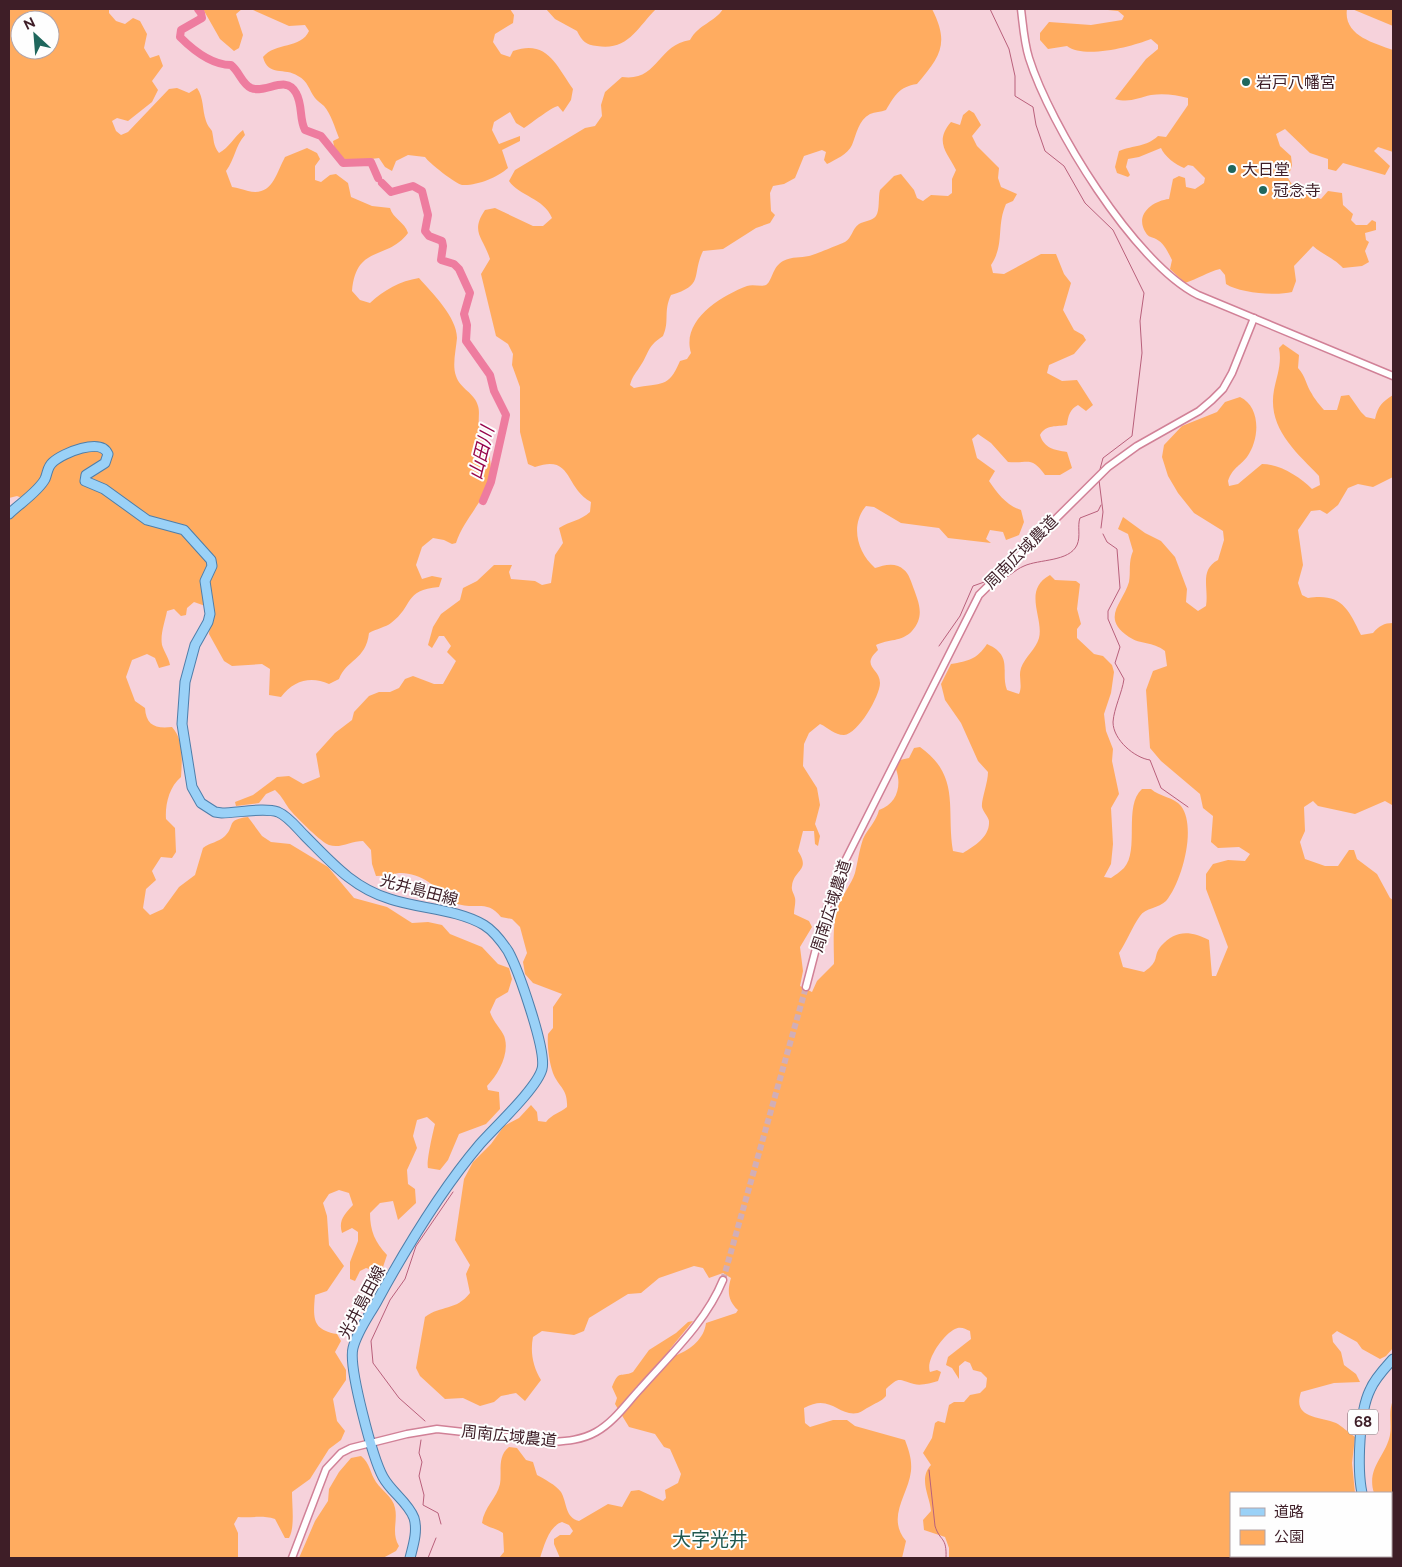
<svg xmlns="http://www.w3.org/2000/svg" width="1402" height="1567" viewBox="0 0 1402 1567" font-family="Raleway,'Noto Sans JP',sans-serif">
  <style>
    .green { fill: #ffac60; fill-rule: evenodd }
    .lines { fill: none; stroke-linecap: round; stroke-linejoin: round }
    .stream { stroke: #b9607b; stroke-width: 1 }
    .river { stroke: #ee7c9f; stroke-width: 8 }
    .minor-tunnel { stroke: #d1aeb7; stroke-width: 6; stroke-dasharray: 6 3; stroke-linecap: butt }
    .minor-casing { stroke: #d18197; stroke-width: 9 }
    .major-casing { stroke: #4e7eaa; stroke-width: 11 }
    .minor { stroke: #fff; stroke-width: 6 }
    .major { stroke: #9ad1f7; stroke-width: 9 }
    .poi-dot { fill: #1f675d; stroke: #fefefe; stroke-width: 2 }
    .labels { text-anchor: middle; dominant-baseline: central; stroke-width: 4; stroke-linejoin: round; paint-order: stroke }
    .shield { fill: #fefefe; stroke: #786168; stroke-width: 1 }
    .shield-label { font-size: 15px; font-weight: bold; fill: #3e1e27 }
    .poi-label { font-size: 16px; fill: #3e1e27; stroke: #fefefe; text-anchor: start }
    .street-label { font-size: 16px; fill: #3e1e27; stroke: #fefefe }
    .water-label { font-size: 18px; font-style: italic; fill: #97054b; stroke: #fefefe }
    .quarter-label { font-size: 19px; fill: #215950; stroke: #fefefe }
  </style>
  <rect width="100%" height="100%" fill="#f6d2db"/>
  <!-- green -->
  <g class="green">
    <path d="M9 9H109V13L116 21 125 24 133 18 140 21 147 34 144 48 150 58 159 55 163 66 152 81 158 90 152 102 128 121 117 118 112 121 116 131 121 135 128 132 169 89 177 88 189 93 197 88C204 98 202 109 206 121 207 125 210 128 212 131 214 140 213 145 219 153 229 148 234 137 243 130L245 135C235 146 235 159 226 171L232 187C238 188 242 189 248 191 272 197 276 174 285 157L307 148 317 153 320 159 315 166V180L321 182 330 175 336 174 348 183 351 197 372 206 390 208C393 219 405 222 408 233 387 261 356 244 352 291L360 300 370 303C384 290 400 281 419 278 432 293 457 317 457 338 456 350 452 365 456 376 460 389 475 393 478 406 480 412 478 419 479 425 482 444 494 454 490 476 485 502 464 518 456 543L452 544 444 540 433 538 422 547 416 565 422 579 432 576 442 578 439 587C403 590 414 606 391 623 386 627 376 629 369 633 366 660 346 660 339 679L329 684C311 676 294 680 281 697L269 695 270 669 262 664 232 666 224 661 209 634 211 608 194 602 187 608 186 615 181 616 174 609 167 611C165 622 160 634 162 645 164 652 169 658 170 665L159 668 155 658 147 654 132 660 126 677 135 701 145 708C146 725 155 729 172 727 184 740 182 761 181 777 169 787 165 805 166 819L175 828 176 852 172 858 161 857 152 871 156 880 146 889 143 908 150 915 163 909 179 887 195 875 203 848C209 843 219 842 225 836 236 825 225 820 248 817L262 836 271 842 290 844 328 867 354 898 387 907 412 923 428 922 442 925 450 934 482 947 498 964 509 968 512 979 508 992 496 999 490 1012C493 1022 504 1032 505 1039 509 1055 498 1075 487 1086L488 1090 499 1092 500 1109 486 1124 459 1134 448 1160 440 1170 428 1168C426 1162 433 1132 435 1124L427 1117 417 1120 413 1136 417 1148 407 1170 408 1184 415 1189 416 1203 398 1220 393 1201 380 1203 370 1213C370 1231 375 1242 387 1255L383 1267 376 1271 366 1268 360 1271 355 1281 350 1279V1262L358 1241V1232L352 1228 342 1233C338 1220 345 1214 353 1205L349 1193 339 1190 329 1194 323 1203 327 1216 329 1245 344 1266 327 1291 315 1295C313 1318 312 1330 337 1334L341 1341 335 1352 346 1370V1380L333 1399 337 1421 345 1431 341 1440 329 1449 310 1479 292 1492C292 1506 295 1528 289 1538H285L275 1519C262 1515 252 1518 238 1517L234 1524 238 1533V1558H9V520L29 501 17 496 9 498ZM20 20H50V50H20Z"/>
    <path d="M203 9H242L236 14 243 35 239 48 234 51 220 39Z"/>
    <path d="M244 9H510L514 15 513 23 495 34 493 42 501 54 510 57 513 51C547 39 556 65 573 89L571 100 563 112 558 106C550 108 532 123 524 128L516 123 510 112 494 122 492 130 499 144 520 136V141L502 150 508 168C498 177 477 186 462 185 456 184 429 163 425 157L408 155 396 161 392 171 385 167 379 158 348 162 335 151 333 141 339 138C335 128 331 114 324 106 321 103 317 101 315 98 309 90 308 81 298 76 285 67 268 77 263 57 275 42 301 49 309 31L305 25 289 26 253 10Z"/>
    <path d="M546 9H656C637 28 628 51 597 46 586 45 582 41 577 31L555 19Z"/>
    <path d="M723 9H932C950 44 940 57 917 84 899 87 895 95 886 110 881 112 875 112 870 114 858 121 857 133 852 145 848 154 835 160 827 164L824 160 826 152 822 150 804 156 795 178 784 184 773 186 770 193 771 211 775 215 770 223 756 228 723 249 703 251C691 276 705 285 671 295 663 312 670 321 663 336 645 348 650 353 639 368 635 374 632 377 630 385L634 388C662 382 668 389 680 361L687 359 691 353C681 320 721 296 747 286 753 284 761 287 766 285 772 282 772 267 783 261 793 256 800 258 809 256 814 255 840 244 845 242 852 238 852 229 859 224 864 221 872 221 876 216 880 210 878 197 880 190L894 176 901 174 914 190 917 198 923 201 931 195 948 196 952 193V179L956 170C947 152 934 142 951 122L960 125 963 115 969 110 974 113 981 125 972 136 977 146 999 168 998 178 1001 187 1017 194 1013 201 1006 204C996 227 1005 244 991 265L993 273 1004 274 1041 254H1056L1064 274 1071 283 1063 310 1074 330 1083 335 1086 340 1074 354 1049 365 1047 373 1062 381 1077 380 1093 405 1086 411 1078 405C1070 409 1068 416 1067 425 1057 427 1046 424 1040 435 1044 448 1054 450 1067 452L1072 468 1060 475H1045C1031 455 1028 464 1008 462L991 443 978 434 972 439 977 458 995 471 989 481C998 494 1006 505 1021 510L1024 522 1019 535 1006 540 1003 532 990 530 986 539 991 543 948 538 939 528 901 523 874 507 866 506C850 525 857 552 875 568 882 566 890 563 898 566 907 570 909 576 912 584 918 601 926 615 912 631 902 642 888 639 876 645L878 650C860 667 880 668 880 683 880 696 858 734 844 735 834 735 829 728 820 724L809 733 804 744 803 766 817 788 820 805 815 824 820 836 818 846 815 844 814 831H803L798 851C811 871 794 869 792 886 791 891 794 893 795 898 796 903 794 909 794 914L809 921 812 927 800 947 803 971 800 986 812 992 817 981 834 964C834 947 832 924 838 907 842 895 851 885 855 873 858 861 859 851 863 839 868 828 876 822 879 810 897 804 902 786 896 769L900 760 909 758 914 748 920 747C961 776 946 809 953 851L963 853C974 846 990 837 989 821 988 816 983 812 982 807 981 800 988 783 988 772L978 761 961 723 945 700 941 684 951 664C969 661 977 659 987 644 1014 656 1000 672 1007 690L1019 694C1023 685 1018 677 1021 668 1025 657 1036 649 1039 638 1044 618 1022 590 1050 575L1055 580 1076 581 1080 584 1077 609 1081 624 1077 629V638L1094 654 1103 656 1112 665 1114 672 1111 693 1104 714 1106 731 1113 749 1112 761 1119 794 1111 808 1113 844 1111 864 1104 877 1111 878C1115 875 1120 872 1124 868 1140 850 1123 806 1142 789H1151C1160 797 1174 797 1181 806 1197 827 1182 882 1166 901 1159 908 1145 908 1140 916 1132 927 1127 941 1119 953L1123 967 1144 972C1161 960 1152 957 1161 946 1176 929 1191 931 1209 940L1212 976H1216L1228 947 1206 889V874L1213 864 1228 860 1245 861 1250 854 1239 847 1218 848 1211 842 1213 816 1203 808 1200 794 1161 761 1150 748 1146 690 1153 671 1167 666 1165 651C1152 641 1141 645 1129 637 1100 618 1123 603 1129 582 1131 571 1128 563 1133 551L1128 534 1118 529 1123 517 1145 533 1161 541 1175 557 1187 589 1186 602 1198 611 1206 606C1209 588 1199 570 1218 560L1224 540 1223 531 1194 513 1178 493 1168 476 1162 457 1164 445 1182 426 1217 412 1225 402 1240 397C1261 407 1260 439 1247 457 1239 467 1233 467 1228 481L1229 486 1238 484 1262 464C1280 464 1300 477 1312 489L1320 485 1319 476C1296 452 1267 428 1274 390 1277 375 1282 364 1279 348L1283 344 1299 355 1298 368C1306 377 1306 385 1312 394 1313 397 1322 408 1324 410H1337L1341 396 1349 395 1361 412 1366 417 1375 419C1378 406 1382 402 1393 395V477L1373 487 1358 484 1348 488 1338 505 1327 514 1320 510 1311 511 1298 530 1303 565 1298 583 1302 595 1308 598C1341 593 1348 608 1361 635L1373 633C1379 626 1384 623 1393 623V813L1392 805 1385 801 1355 814 1318 806 1313 801 1304 807 1305 831 1300 842 1305 859 1325 866H1338L1349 850H1354L1357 859 1377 874 1390 898 1393 900V1348L1386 1356 1380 1359 1362 1349 1357 1342 1337 1331 1332 1335 1333 1342 1341 1352 1344 1365 1356 1374 1360 1382 1334 1383 1301 1392C1292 1419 1319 1416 1336 1423 1342 1426 1349 1433 1355 1437L1352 1463 1355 1493H1231V1556H1342L1343 1558H949V1548L945 1537 924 1530 923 1520 931 1511C930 1496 918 1479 931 1465L923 1453 932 1438 935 1423 938 1421 945 1423 949 1405 954 1402H964L970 1395 980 1393 986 1387 987 1378 981 1372 973 1370 970 1363 965 1361 959 1366V1379L952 1368 946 1365 948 1357 971 1339 970 1331C965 1329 961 1326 955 1329 944 1334 925 1360 930 1372L937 1370 941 1372 938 1381C931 1383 921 1386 914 1384 898 1380 900 1376 886 1389V1396C881 1402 875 1403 869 1407 866 1408 862 1412 858 1413 838 1417 831 1393 804 1408L805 1423 810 1427 833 1420H847L855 1426 905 1440C909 1451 912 1459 911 1471 908 1496 886 1517 906 1541L902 1558H560L554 1544V1539L560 1535H570L573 1531 569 1525 562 1522C549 1526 544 1546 540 1558H499L504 1552 503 1533C496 1528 489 1528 482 1523 484 1507 497 1498 500 1484 502 1472 497 1456 509 1447L517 1448 526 1460 533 1462 537 1475C544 1479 556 1485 561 1492 567 1502 565 1518 579 1521L608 1504 622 1507 631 1491 639 1490 663 1501 666 1498 665 1490 678 1483 681 1474 670 1449 664 1447 655 1434 629 1427 615 1404 617 1398 612 1387C619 1369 620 1378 633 1372L649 1350 676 1333 688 1322 693 1321 670 1349 677 1355C691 1349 704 1339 706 1323L736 1313 738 1310C728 1301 727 1291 731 1278L723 1273 709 1278 703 1268 694 1266 659 1278 641 1293 628 1294 589 1318 584 1331 574 1335 542 1331 533 1337C530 1352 533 1367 541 1380L525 1401 516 1393 501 1396 494 1402 480 1406 463 1398 445 1399 420 1376 416 1368 425 1317C441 1305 456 1311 470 1293L466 1274 470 1265 455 1240 464 1179 473 1162 491 1144 504 1126 519 1118 531 1105 537 1112 538 1121 546 1122C552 1114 560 1113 567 1107 568 1087 557 1087 552 1070 549 1060 547 1045 548 1034L553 1028V1007L562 994 533 983 525 974 523 962 527 953 520 927 512 919 501 917C491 904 483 906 469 906 463 906 456 903 449 902 439 887 419 872 399 873 392 874 384 876 376 876L372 864 371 850 363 841C351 841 340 849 329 845 322 843 297 818 291 811 285 804 283 797 275 790L266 794 259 803 236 806 235 802 253 795 277 777 289 776 303 784 320 777 316 754 335 733 352 720 354 712 369 696 379 692H390L399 688 405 679 413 676 434 684H443L456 661 447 652 451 646 444 636H439L432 648 428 645 433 627 441 614 460 600 463 588 477 581 494 565H512L509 572 511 579 535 581 542 585 551 583 555 555 563 543 559 528C570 521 580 521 590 512L591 502C564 487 573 454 535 467L528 464 520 432V387L512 365 513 354 508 344 496 336 481 274 490 259C483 237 470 232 485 210L495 208 533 226H543L552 218C544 198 519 196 509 181L515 170 585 128 595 126 602 116 601 105 605 92 622 77C658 82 657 45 690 40 699 24 715 22 723 9Z"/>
    <path d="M1098 9H1347C1343 35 1373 43 1393 50V152L1378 147 1374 151 1390 166 1385 175 1343 163 1336 171 1328 169V159L1310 153 1285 129 1276 134 1280 146 1291 156 1292 165 1288 178 1296 191 1321 199 1328 191 1342 193 1343 205 1353 214 1351 220 1356 225H1367L1372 220 1376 222V230L1365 233 1366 240 1369 242 1365 251 1369 262 1362 266 1343 268C1334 258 1323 255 1313 246L1294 266 1296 281 1292 292C1276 296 1239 293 1226 284L1225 275 1220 269C1207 272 1198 279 1185 283L1170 269 1172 260C1168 252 1164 243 1156 239 1152 237 1148 237 1146 233 1134 215 1152 201 1169 199L1173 179 1179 176 1185 178 1186 187 1195 189 1204 183 1205 178 1193 166 1188 165 1184 168C1176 165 1164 156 1161 148L1139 157 1128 159 1126 167 1130 175 1128 177 1117 173 1115 167 1119 151C1134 145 1146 147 1158 136L1166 137 1188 105V98C1176 95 1164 93 1151 95 1138 98 1129 103 1115 99L1146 59 1158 49V45L1151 39C1131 47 1084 59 1067 46L1048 49 1040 40V33L1049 22 1091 25 1122 20 1124 16 1118 11Z"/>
    <path d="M1352 9H1393V26Z"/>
    <path d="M1393 1400V1533L1391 1531V1493H1374C1366 1468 1386 1456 1390 1435 1392 1423 1388 1412 1393 1400Z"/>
    <path d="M361 1456C370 1463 370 1473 376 1482 382 1491 393 1497 395 1508 398 1521 391 1533 399 1546L396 1551 383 1558H299L315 1521 328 1501 329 1489 339 1472 351 1458Z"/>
  </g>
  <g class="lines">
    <!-- stream -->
    <g class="stream">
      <path d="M990 9 1009 49 1015 76V96L1033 107 1036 125 1045 151 1064 166 1085 203 1113 230 1144 293 1140 321 1142 353 1132 436 1103 458 1099 473"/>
      <path d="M1099 480 1103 512 1101 528"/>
      <path d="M1103 534 1107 542 1117 549 1120 588 1108 611V619L1120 647 1115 663 1124 679C1122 693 1114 708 1113 722 1113 740 1135 758 1150 760L1161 788 1188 807"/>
      <path d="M997 581C1008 579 1014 570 1024 566 1039 559 1069 562 1077 545 1081 536 1077 526 1080 518L1098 511 1101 505"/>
      <path d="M939 646 960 616 973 586 990 580"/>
      <path d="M425 1421 399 1398 373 1363 371 1341 390 1300 405 1279 416 1246 453 1192"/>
      <path d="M421 1440 419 1453 422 1462 419 1476 424 1495 423 1505 438 1513 441 1524"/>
      <path d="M929 1470 935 1526C940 1542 947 1536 946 1558"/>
      <path d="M428 1558 436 1538"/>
    </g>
    <!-- river -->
    <g class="river">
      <path d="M198 9 201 13 202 18 181 30 180 37C193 50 212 65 231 65 239 71 242 84 251 88 266 94 286 74 296 93 303 105 299 119 305 130L321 136 343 163 371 162 378 178"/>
      <path d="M382 183 391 192 413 186 422 191 428 215 425 231 429 236 442 241 443 246 441 260 454 264 459 269 470 293 464 314 467 325 466 341 490 375 494 391 506 415 491 482 483 501"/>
    </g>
    <!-- minor-tunnel -->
    <path class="minor-tunnel" d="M723 1280 806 987"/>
    <!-- minor casing -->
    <g class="minor-casing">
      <g id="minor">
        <path d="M1021 9C1023 25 1024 42 1029 58 1050 125 1134 263 1198 295L1393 376"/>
        <path d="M806 987 826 910 841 869 979 595 1108 467 1137 446 1199 411 1212 400 1223 389 1232 373 1254 318"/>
        <path d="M292 1558 326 1469 341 1453 351 1448 407 1434 437 1429 552 1442C567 1441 582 1440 596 1432 614 1422 626 1404 640 1389 670 1355 706 1322 723 1280"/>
      </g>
    </g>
    <!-- major casing -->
    <g class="major-casing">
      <g id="major">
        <path d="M9 514C19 504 38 492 45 479 48 472 47 467 53 462 63 453 101 437 108 454L105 463 86 475 85 481 104 489 147 520 184 530 211 560 212 566 205 581 210 614 208 622 195 645 185 682 182 724 192 787 201 803 215 812 222 813C237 813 264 807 278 812 288 816 297 828 305 836 331 862 353 888 390 899 420 909 457 909 484 925 494 931 502 942 508 951 518 969 547 1051 542 1069 537 1088 495 1127 480 1144 440 1191 406 1248 376 1303 368 1317 357 1332 353 1348 348 1367 373 1459 383 1477 391 1492 408 1502 414 1518 418 1531 413 1546 410 1558"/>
        <path d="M1362 1493C1357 1469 1359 1412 1370 1390 1375 1378 1385 1368 1393 1359"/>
        <path d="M1391 1540 1393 1542"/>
      </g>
    </g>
    <!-- minor -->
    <use href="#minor" class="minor"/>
    <!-- major -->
    <use href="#major" class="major"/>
  </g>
  <!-- markers -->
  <g class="poi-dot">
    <circle cx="1246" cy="82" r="5"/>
    <circle cx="1232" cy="169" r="5"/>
    <circle cx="1263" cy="190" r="5"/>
  </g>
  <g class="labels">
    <!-- shield labels -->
    <rect class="shield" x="1348" y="1409.5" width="30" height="25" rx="4"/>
    <g class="shield-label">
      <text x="1363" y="1422">68</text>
    </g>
    <!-- poi labels -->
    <g class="poi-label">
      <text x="1256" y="82">岩戸八幡宮</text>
      <text x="1242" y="169">大日堂</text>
      <text x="1273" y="190">冠念寺</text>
    </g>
    <!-- street labels -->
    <g class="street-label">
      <text transform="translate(1021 552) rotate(-45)">周南広域農道</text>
      <text transform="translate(419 890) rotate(15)">光井島田線</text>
      <text transform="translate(831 906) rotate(-72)">周南広域農道</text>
      <text transform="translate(362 1302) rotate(-62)">光井島田線</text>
      <text transform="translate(509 1436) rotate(6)">周南広域農道</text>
    </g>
    <!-- water labels -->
    <g class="water-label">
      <text transform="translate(481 453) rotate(-76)">山田川</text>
    </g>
    <!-- quarter labels -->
    <g class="quarter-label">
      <text x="710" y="1539">大字光井</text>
    </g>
  </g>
  <!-- border -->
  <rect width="1402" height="1567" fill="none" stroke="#3e1e27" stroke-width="20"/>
  <!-- legend -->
  <rect x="1230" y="1492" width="162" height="65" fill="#fefefe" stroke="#b1a4a8"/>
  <rect x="1240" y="1508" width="25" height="8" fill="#9ad1f7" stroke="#b1a4a8"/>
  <text x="1274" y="1517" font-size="15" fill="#3e1e27">道路</text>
  <rect x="1240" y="1530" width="25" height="15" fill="#ffac60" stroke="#b1a4a8"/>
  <text x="1274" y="1542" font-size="15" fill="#3e1e27">公園</text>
  <!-- north arrow -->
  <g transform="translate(35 35) rotate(334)"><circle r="24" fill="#fefefe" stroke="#b1a4a8"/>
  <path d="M0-4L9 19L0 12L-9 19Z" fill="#1f675d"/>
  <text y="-8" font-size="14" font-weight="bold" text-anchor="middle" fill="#3e1e27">N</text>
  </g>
</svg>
